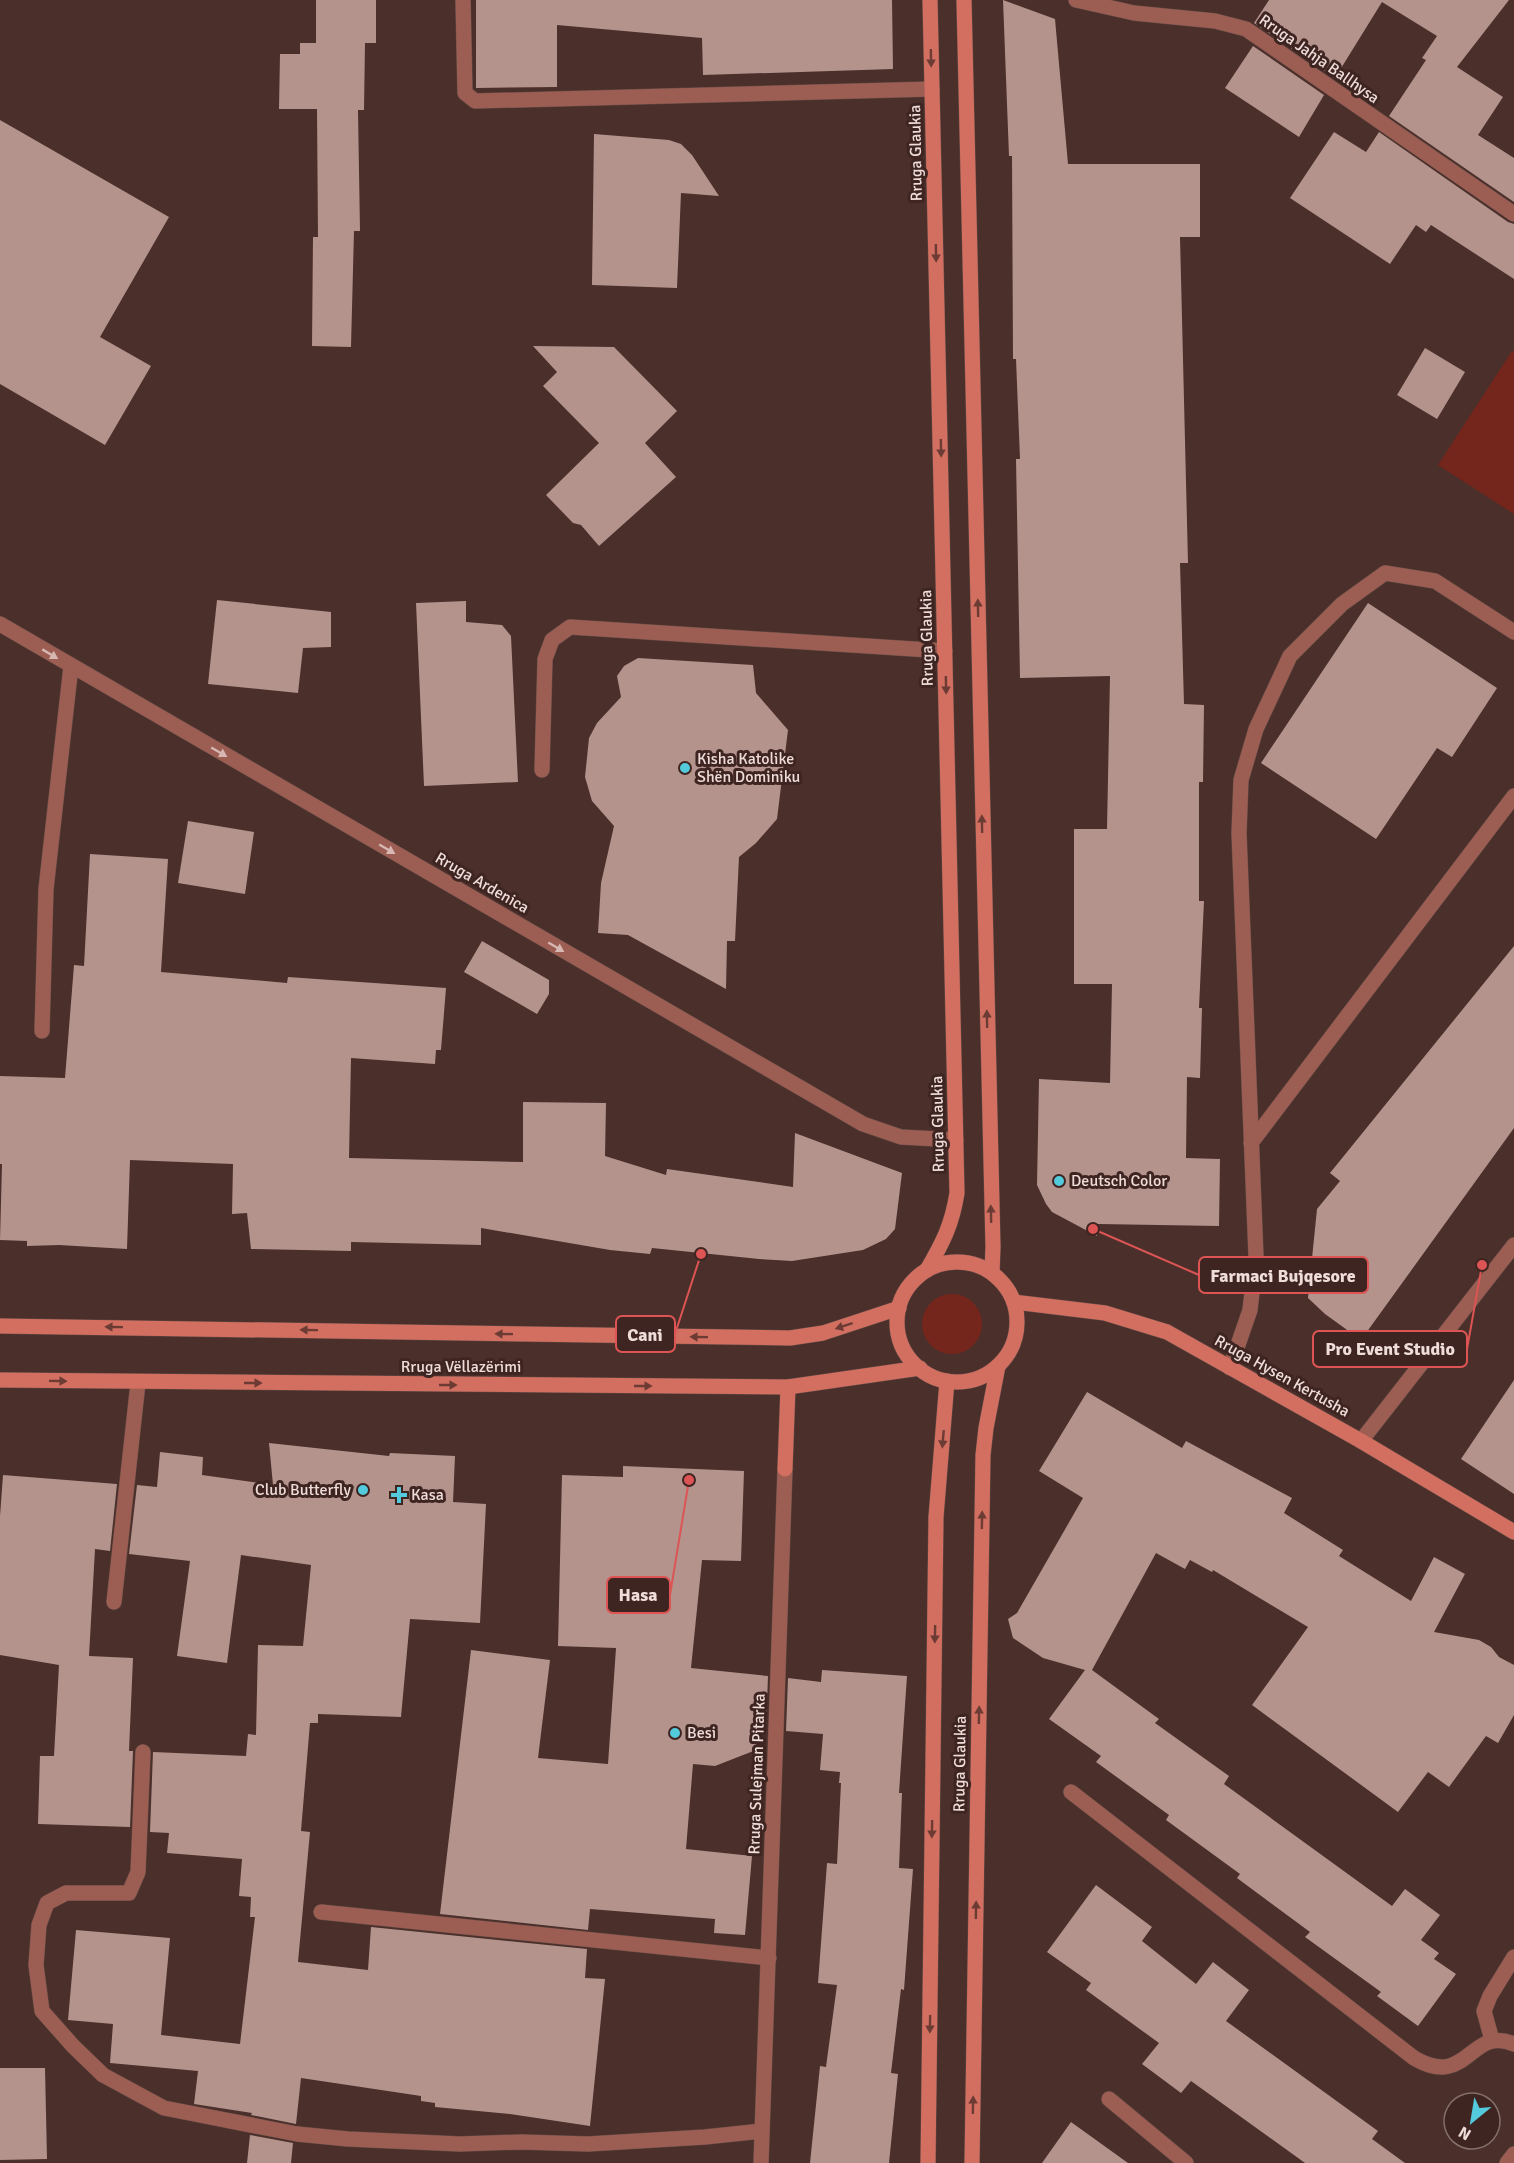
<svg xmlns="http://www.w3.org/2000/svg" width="1514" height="2163" viewBox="0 0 1514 2163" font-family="Signika,sans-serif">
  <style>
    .green { fill: #75261c }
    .building { fill: #b4938d }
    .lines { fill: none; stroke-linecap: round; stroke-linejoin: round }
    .lane-casing { stroke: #644b46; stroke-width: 16 }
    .street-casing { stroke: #644b46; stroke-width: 16 }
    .secondary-casing { stroke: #644b46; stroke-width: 16 }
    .lane { stroke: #9c5d53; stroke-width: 15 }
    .street { stroke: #9c5d53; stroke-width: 15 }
    .secondary { stroke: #d36f60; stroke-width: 15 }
    .oneway { fill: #6b3b34 }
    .oneway2 { fill: #d6b7b2 }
    .poi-dot { fill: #54cadd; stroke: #3f2521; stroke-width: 2 }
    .labels { text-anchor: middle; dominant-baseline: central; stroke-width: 6; stroke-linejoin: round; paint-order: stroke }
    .street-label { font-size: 16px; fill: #efddda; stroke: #3f2521 }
    .poi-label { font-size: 16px; fill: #efddda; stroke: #3f2521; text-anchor: start }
    .leader { fill: none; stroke: #dc5554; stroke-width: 2 }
    .callout-dot { fill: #dc5554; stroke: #3f2521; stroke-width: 2 }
    .callout { fill: #3f2521; stroke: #dc5554; stroke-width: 2 }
    .callout-label { font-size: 18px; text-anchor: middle; font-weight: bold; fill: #efddda }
  </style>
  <rect width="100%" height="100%" fill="#4a2f2a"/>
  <!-- green -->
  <g class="green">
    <path d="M1512 351 1514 352V514L1438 465Z"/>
    <circle cx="952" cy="1324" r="30"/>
  </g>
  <!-- building -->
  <g class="building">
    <path d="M316 0H376V43H365L364 110H358L360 231H354L351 347 312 346 313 237H318L317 109H279L280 54H300V43H316Z"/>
    <path d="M476 0H892L893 69 703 75 702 38 557 25V87L476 88Z"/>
    <path d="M1003 0 1055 19 1068 164H1200V237H1180L1188 563H1180L1184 704 1204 705 1203 782H1199V901H1204L1199 1008H1202L1200 1078 1187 1077 1186 1158 1220 1159 1219 1226 1098 1224 1097 1236 1052 1212 1046 1204 1037 1185 1039 1079 1110 1083 1112 984H1074V829H1107L1110 676 1020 678 1016 459H1020L1016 359H1013L1012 156H1009Z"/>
    <path d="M1269 0H1509L1457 67 1503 97 1478 135 1514 158V202L1389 116 1426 60 1422 58 1437 36 1382 2 1335 78 1254 23Z"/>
    <path d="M1253 46 1324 95 1299 137 1225 88Z"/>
    <path d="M0 120 169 217 100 337 151 366 105 445 0 384Z"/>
    <path d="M1334 132 1366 152 1379 132 1508 222 1514 224V279L1431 225 1426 232 1416 225 1390 264 1290 198Z"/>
    <path d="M594 134 669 140 681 144 692 155 719 196 681 193 677 288 592 285Z"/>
    <path d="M533 346 614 347 677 411 645 443 676 477 599 546 581 525 573 523 546 495 599 443 543 386 557 372Z"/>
    <path d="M1425 348 1465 372 1437 419 1397 395Z"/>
    <path d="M217 600 331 612V647L303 648 298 693 208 684Z"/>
    <path d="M466 601V622L502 625 511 636 518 782 424 786 416 603Z"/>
    <path d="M1368 603 1497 688 1452 757 1437 748 1376 839 1261 763Z"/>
    <path d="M638 658 753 665 756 693 788 730 777 819 756 843 739 857 735 941H727L726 989 628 935 598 933 601 883 614 826 592 801 585 777 589 738 597 723 621 697 617 676 624 666Z"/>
    <path d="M188 821 254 832 245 894 178 883Z"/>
    <path d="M90 854 168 859 161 972 287 983 288 977 446 988 441 1050H436L435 1064 351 1058 349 1158 523 1162V1102L606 1103 605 1156 666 1175 667 1169 793 1187 795 1133 902 1173 895 1229 886 1239 863 1250 792 1261 759 1259 652 1248 650 1254 610 1250 481 1228V1245L351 1242V1251L251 1249 247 1213 232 1214 233 1164 130 1160 127 1249 59 1245 27 1246V1241L0 1240 2 1164H0V1076L65 1078 74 965 84 966Z"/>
    <path d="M482 941 549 980V994L537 1014 464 972Z"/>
    <path d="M1514 946V1128L1361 1340 1325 1314 1308 1298 1317 1209 1340 1181 1330 1173Z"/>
    <path d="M1514 1380V1494L1461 1459Z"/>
    <path d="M1087 1392 1182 1448 1186 1441 1292 1498 1284 1513 1343 1550 1339 1556 1411 1601 1434 1557 1465 1574 1434 1632 1479 1640 1491 1647 1499 1657 1514 1665V1715L1498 1743 1486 1736 1449 1787 1428 1772 1398 1812 1252 1705 1308 1627 1213 1570 1212 1572 1190 1560 1185 1569 1156 1553 1092 1670 1159 1719 1155 1723 1229 1776 1224 1784 1392 1906 1405 1889 1440 1915 1421 1940 1439 1953 1434 1959 1456 1974 1418 2026 1377 1996 1381 1992 1305 1937 1310 1932 1237 1878 1240 1874 1166 1820 1169 1815 1096 1762 1101 1756 1049 1719 1085 1670 1043 1658 1013 1638 1008 1619 1017 1613 1083 1498 1039 1471Z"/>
    <path d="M269 1443 389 1456 390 1453 455 1456 453 1502 486 1504 480 1623 410 1619 401 1717 318 1714V1723H310L301 1831 310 1832 298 1962 368 1970 371 1927 587 1949 585 1978 605 1979 590 2126 510 2114 435 2107V2103L421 2101V2096L301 2078 296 2124 251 2115 252 2113 194 2104 198 2071 110 2063 113 2024 68 2020 76 1930 170 1938 161 2035 240 2044 255 1917H250L251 1897 239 1896 242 1859 167 1853 169 1833 150 1832 153 1752 246 1756 248 1734 256 1735 258 1645 303 1646 311 1565 241 1555 227 1663 177 1656 190 1561 129 1554 137 1485 157 1487 160 1452 203 1457 202 1475 273 1485Z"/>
    <path d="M623 1466 744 1471 741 1561 702 1560 691 1668 768 1676 766 1729H757L756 1750 715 1766 693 1764 686 1849 752 1856 745 1935 714 1933 715 1919 590 1909 588 1930 440 1914 471 1650 550 1660 538 1758 608 1764 616 1648 558 1646 562 1475 623 1477Z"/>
    <path d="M3 1475 117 1484 110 1551 95 1549 89 1656 133 1658 129 1751H133L130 1827 38 1824 40 1756H54L59 1665 0 1655V1516Z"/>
    <path d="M822 1670 907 1676 899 1793H902L899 1868 913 1869 904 1990 901 1989 891 2073 898 2074 889 2163H810L820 2066 826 2067 837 1985 818 1983 827 1863 837 1864 841 1783H839L840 1772 820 1770 823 1734 786 1731 788 1678 821 1682Z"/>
    <path d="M1096 1885 1152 1927 1142 1941 1196 1984 1213 1962 1249 1990 1226 2021 1378 2131 1372 2139 1405 2163H1305L1191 2081 1181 2093 1142 2064 1159 2043 1086 1990 1091 1983 1047 1952Z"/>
    <path d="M0 2068H45L47 2159 0 2160Z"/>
    <path d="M1071 2122 1128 2163H1042Z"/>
    <path d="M250 2135 293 2143 291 2163H247Z"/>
  </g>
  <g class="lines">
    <!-- lane casing -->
    <g class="lane-casing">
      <g id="lane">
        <path d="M542 770 545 659 552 640 570 627 945 651"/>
        <path d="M1251 1143 1514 796"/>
        <path d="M1230 1368 1250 1310 1256 1256 1239 833 1241 780 1256 729 1290 656 1342 604 1385 573 1435 581 1514 632"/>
        <path d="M114 1602 138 1383"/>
      </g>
    </g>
    <!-- street casing -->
    <g class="street-casing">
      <g id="street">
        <path d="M463 0 465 93 475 101 932 89"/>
        <path d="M1076 0 1134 13 1215 21 1246 29 1514 214"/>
        <path d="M0 624 863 1124 901 1137 956 1140"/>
        <path d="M42 1031 46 889 71 666"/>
        <path d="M1361 1441 1514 1245"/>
        <path d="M143 1752 138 1872 129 1893H66L47 1903 39 1925 36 1965 42 2011 73 2046 103 2075 164 2108 297 2134 348 2139 460 2144 521 2142 588 2144 705 2137 762 2131"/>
        <path d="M1071 1792 1414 2058C1468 2090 1470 2025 1514 2044"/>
        <path d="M321 1912 769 1958"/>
        <path d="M1492 2040 1484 2011 1490 1996 1514 1957"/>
        <path d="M1109 2099 1186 2163"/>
        <path d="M761 2163 785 1469"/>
        <path d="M1507 2163 1514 2154"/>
      </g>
    </g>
    <!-- secondary casing -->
    <g class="secondary-casing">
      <g id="secondary">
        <path d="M964 0 993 1247 992 1273"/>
        <circle cx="957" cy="1322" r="60"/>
        <path d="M927 1270C943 1242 952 1225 957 1193L930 0"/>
        <path d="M1014 1302 1105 1313 1167 1332 1361 1441 1514 1532"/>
        <path d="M0 1326 790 1338 823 1333 899 1308"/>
        <path d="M0 1380 788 1387 920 1368"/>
        <path d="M785 1469 788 1387"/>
        <path d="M928 2163 936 1517 947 1381"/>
        <path d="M972 2163 983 1455 986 1428 998 1366"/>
      </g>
    </g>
    <!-- lane -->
    <use href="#lane" class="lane"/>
    <!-- street -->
    <use href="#street" class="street"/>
    <!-- secondary -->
    <use href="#secondary" class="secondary"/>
  </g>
  <!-- one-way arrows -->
  <defs><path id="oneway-solid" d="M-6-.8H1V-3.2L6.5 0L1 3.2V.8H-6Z" transform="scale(1.5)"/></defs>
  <g class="oneway">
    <use href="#oneway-solid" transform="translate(931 58) rotate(89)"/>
    <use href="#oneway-solid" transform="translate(936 253) rotate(89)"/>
    <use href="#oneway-solid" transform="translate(941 448) rotate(89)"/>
    <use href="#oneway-solid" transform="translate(978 608) rotate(-91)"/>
    <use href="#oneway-solid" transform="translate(946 685) rotate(89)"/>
    <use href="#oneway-solid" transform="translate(982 824) rotate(-91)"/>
    <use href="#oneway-solid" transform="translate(987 1019) rotate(-91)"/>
    <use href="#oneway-solid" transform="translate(991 1214) rotate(-91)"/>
    <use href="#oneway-solid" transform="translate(844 1326) rotate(162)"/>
    <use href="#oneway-solid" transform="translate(114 1327) rotate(-179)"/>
    <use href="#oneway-solid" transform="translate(309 1330) rotate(-179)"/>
    <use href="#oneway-solid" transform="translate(504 1334) rotate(-179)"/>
    <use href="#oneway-solid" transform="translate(699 1337) rotate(-179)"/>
    <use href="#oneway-solid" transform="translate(58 1381) rotate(1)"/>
    <use href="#oneway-solid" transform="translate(253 1383)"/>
    <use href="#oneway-solid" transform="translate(448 1385)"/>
    <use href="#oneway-solid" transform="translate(643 1386)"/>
    <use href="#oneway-solid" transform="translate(943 1439) rotate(95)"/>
    <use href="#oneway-solid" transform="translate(982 1520) rotate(-89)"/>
    <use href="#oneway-solid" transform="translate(935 1634) rotate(91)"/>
    <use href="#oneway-solid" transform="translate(979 1715) rotate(-89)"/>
    <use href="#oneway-solid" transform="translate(932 1829) rotate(91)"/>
    <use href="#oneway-solid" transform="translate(976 1910) rotate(-89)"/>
    <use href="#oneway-solid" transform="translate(930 2024) rotate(91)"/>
    <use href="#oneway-solid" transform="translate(973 2105) rotate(-89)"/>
  </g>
  <g class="oneway2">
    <use href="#oneway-solid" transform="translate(50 654) rotate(31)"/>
    <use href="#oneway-solid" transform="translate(219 752) rotate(30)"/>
    <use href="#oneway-solid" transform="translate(387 849) rotate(30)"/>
    <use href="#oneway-solid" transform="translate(556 947) rotate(30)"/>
  </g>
  <!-- markers -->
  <g class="poi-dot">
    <circle cx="685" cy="768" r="6"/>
    <circle cx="1059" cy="1181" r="6"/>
    <circle cx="363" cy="1490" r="6"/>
    <path d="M396 1486h6v6h6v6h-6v6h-6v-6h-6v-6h6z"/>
    <circle cx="675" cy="1733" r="6"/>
  </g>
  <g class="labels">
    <!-- street labels -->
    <g class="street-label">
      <text transform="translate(1319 59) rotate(35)">Rruga Jahja Ballhysa</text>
      <text transform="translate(916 153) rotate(-91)">Rruga Glaukia</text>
      <text transform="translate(927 638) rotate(-91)">Rruga Glaukia</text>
      <text transform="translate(482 883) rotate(30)">Rruga Ardenica</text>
      <text transform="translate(938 1124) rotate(-91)">Rruga Glaukia</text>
      <text x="461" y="1367">Rruga Vëllazërimi</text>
      <text transform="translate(1282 1376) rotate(29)">Rruga Hysen Kertusha</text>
      <text transform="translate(960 1764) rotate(-89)">Rruga Glaukia</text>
      <text transform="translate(757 1774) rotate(-88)">Rruga Sulejman Pitarka</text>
    </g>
    <!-- poi labels -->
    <g class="poi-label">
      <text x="697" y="759">Kisha Katolike<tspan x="697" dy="18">Shën Dominiku</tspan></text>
      <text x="1071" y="1181">Deutsch Color</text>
      <text x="351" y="1490" text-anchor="end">Club Butterfly</text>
      <text x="411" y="1495">Kasa</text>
      <text x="687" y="1733">Besi</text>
    </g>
  </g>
  <!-- callouts -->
  <path class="leader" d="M1093 1229L1199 1275M701 1254L675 1334M1482 1265L1467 1349M689 1480L670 1595"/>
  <g class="callout-dot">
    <circle cx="1093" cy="1229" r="6"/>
    <circle cx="701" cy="1254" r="6"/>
    <circle cx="1482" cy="1265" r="6"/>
    <circle cx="689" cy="1480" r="6"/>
  </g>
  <g class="callout">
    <rect x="1199" y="1257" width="169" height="36" rx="6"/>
    <rect x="616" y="1316" width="59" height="36" rx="6"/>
    <rect x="1313" y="1331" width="154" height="36" rx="6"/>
    <rect x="607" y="1577" width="63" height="36" rx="6"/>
  </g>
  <g class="callout-label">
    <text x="1283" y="1282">Farmaci Bujqesore</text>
    <text x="645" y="1341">Cani</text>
    <text x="1390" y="1355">Pro Event Studio</text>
    <text x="638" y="1601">Hasa</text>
  </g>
  <!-- north arrow -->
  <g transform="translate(1472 2121) rotate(210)"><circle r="28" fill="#3f2521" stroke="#856f6b" stroke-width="1.5"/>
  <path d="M0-4.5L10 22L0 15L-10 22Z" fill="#54cadd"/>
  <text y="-9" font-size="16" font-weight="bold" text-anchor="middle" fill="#efddda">N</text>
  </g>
</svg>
